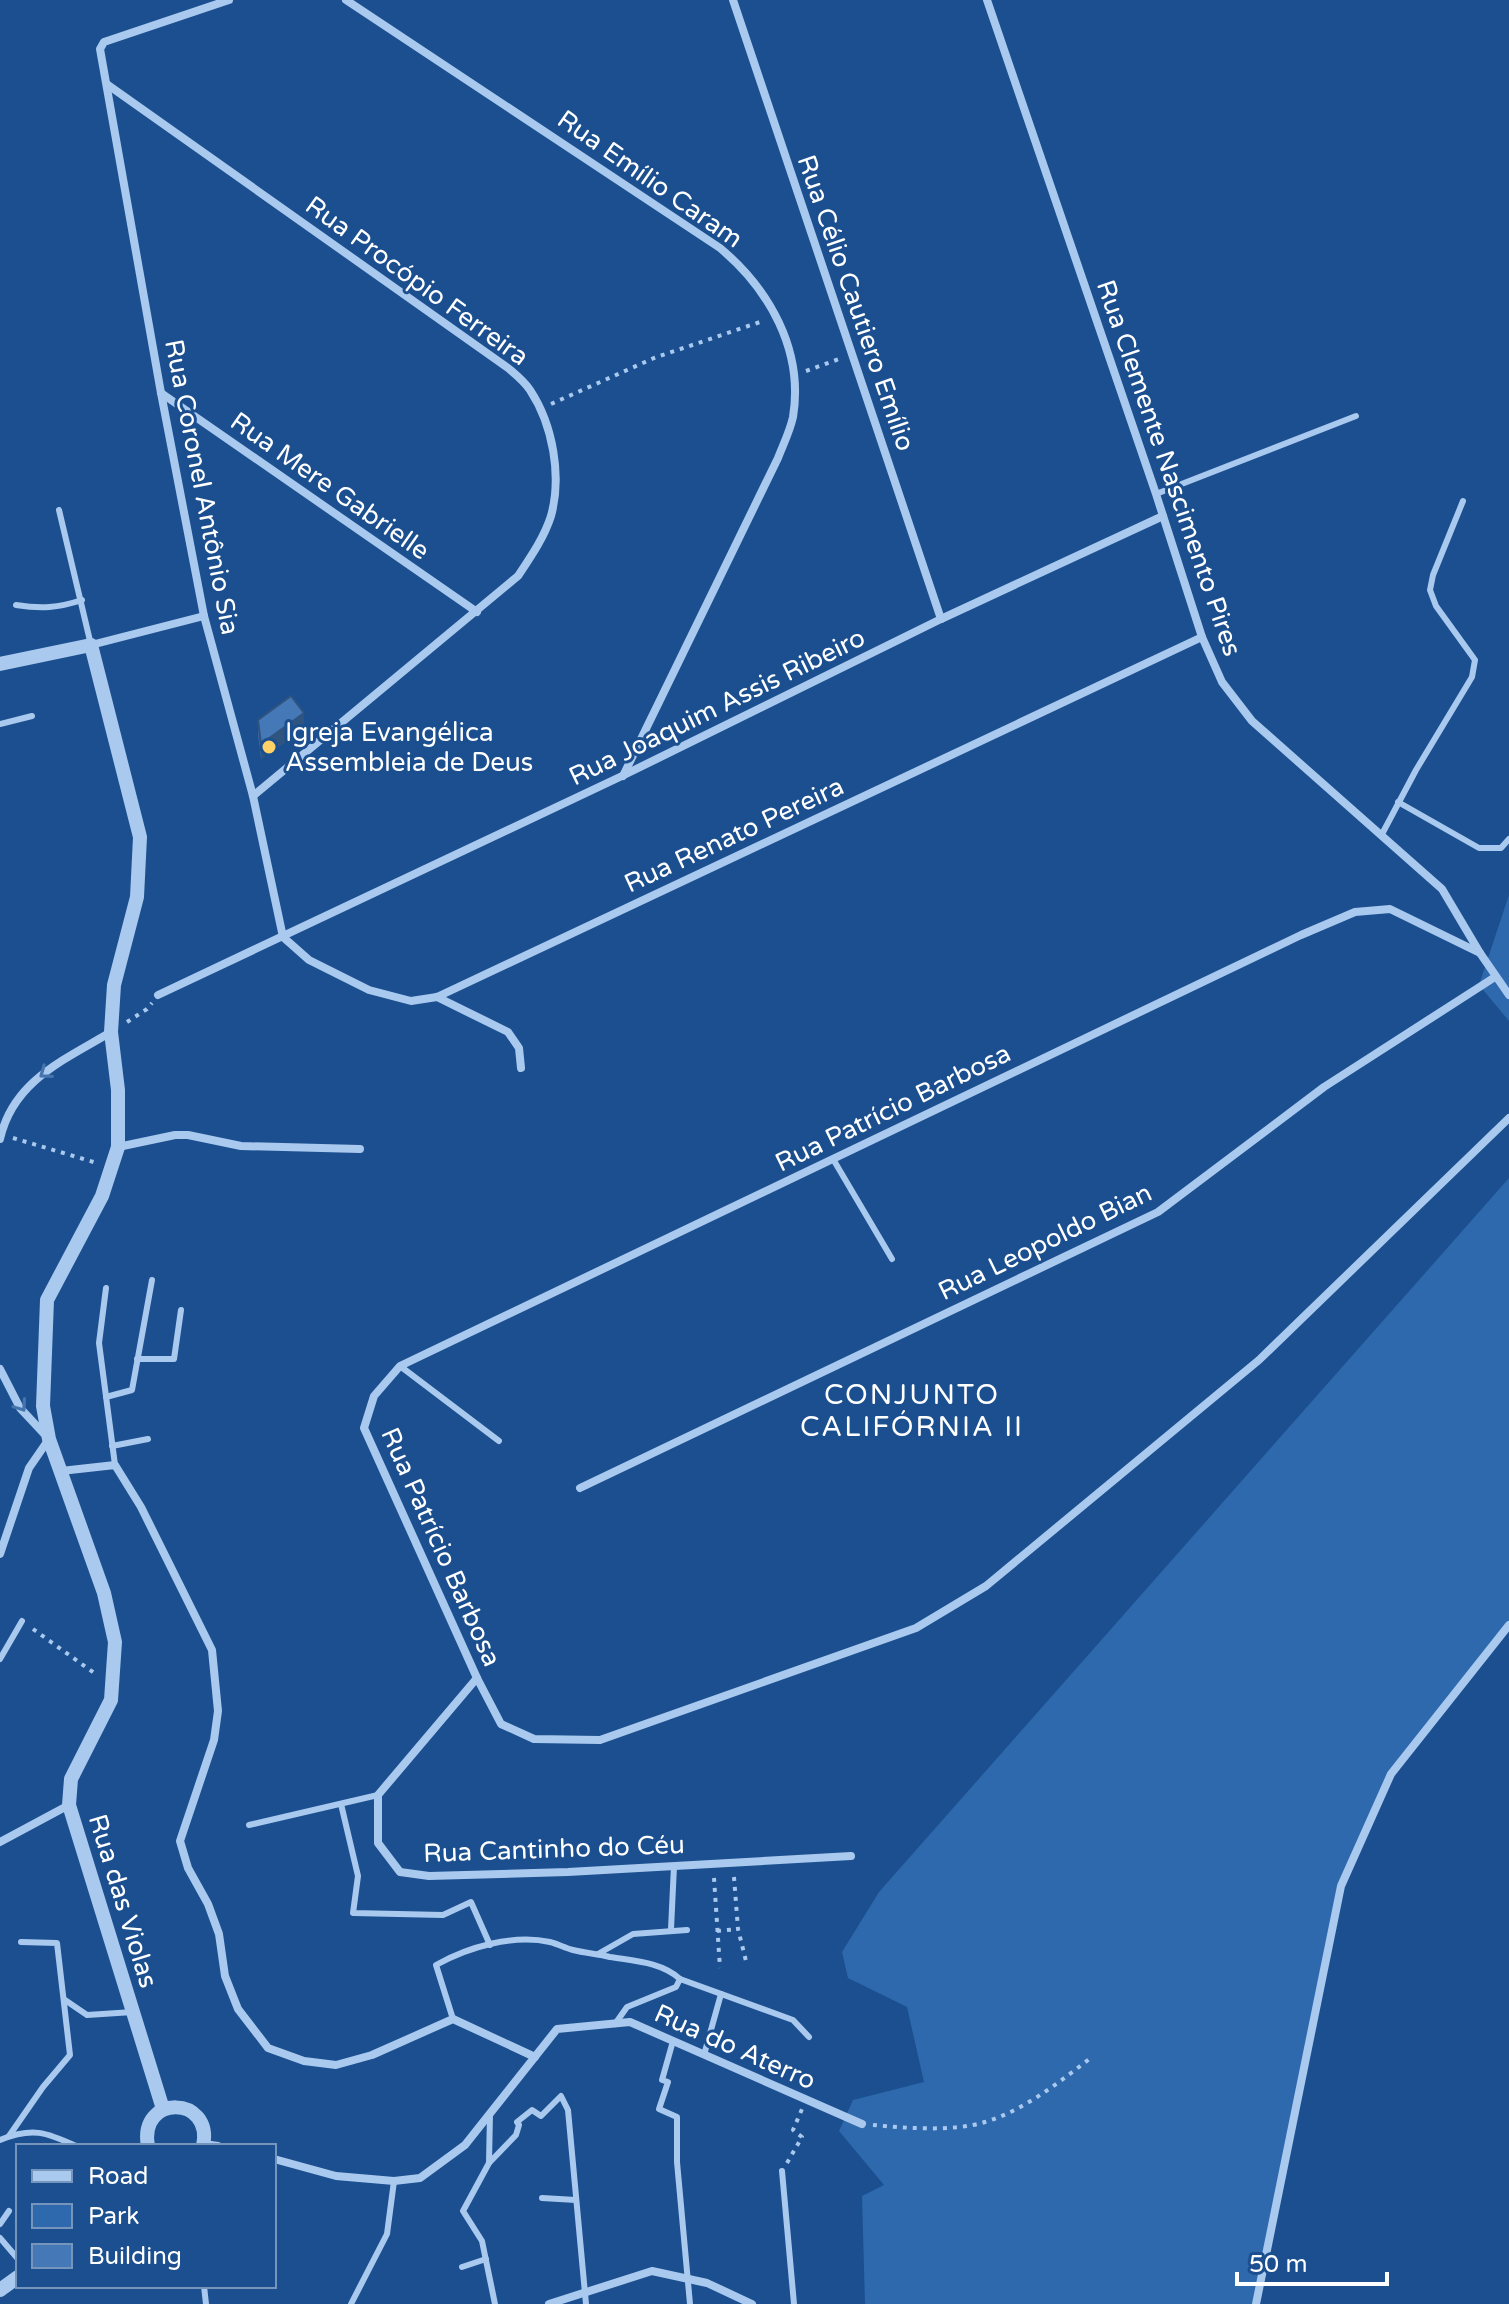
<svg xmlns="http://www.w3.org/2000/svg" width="1509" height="2304" viewBox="0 0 1509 2304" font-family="'Varela Round',sans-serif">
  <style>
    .green { fill: #2e69ad }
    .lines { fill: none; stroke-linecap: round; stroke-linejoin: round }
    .path { stroke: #a9c9ee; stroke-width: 4; stroke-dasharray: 4 6; stroke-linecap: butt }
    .service { stroke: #a9c9ee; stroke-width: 6 }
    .minor { stroke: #a9c9ee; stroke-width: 8 }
    .tertiary { stroke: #a9c9ee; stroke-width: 14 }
    .wall { fill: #3a679d }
    .shaded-wall { fill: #305480 }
    .building { fill: #4478b7; stroke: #305480; stroke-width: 2 }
    .oneway { stroke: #4674ac }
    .poi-dot { fill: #ffd166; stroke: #1b4f8f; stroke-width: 3 }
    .labels { text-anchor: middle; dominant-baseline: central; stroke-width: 6; stroke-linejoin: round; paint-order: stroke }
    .street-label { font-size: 26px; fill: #fff; stroke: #1b4f8f }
    .poi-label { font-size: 26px; fill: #fff; stroke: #1b4f8f; text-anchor: start }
    .neighbourhood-label { font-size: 28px; letter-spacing: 2px; fill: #fff; stroke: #1b4f8f }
  </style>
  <rect width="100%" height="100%" fill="#1b4f8f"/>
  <!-- green -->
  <g class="green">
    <path d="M1509 895V1021L1479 985Z"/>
    <path d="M1509 1178V1621L1389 1773 1339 1884 1255 2304H865L862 2196 884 2185 839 2131 853 2100 924 2082 907 2007 848 1978 842 1952 879 1892Z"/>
  </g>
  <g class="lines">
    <!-- path -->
    <g class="path">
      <path d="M806 371 839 359"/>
      <path d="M551 404 654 358 763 321"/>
      <path d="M127 1022 147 1009 152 1003"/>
      <path d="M13 1138 97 1163"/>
      <path d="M33 1629 97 1675"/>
      <path d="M734 1877 738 1929 746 1961"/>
      <path d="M714 1878 720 1968"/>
      <path d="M717 1931 738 1929"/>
      <path d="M873 2125C906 2128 953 2132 985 2122 1025 2110 1059 2082 1092 2057"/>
      <path d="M787 2163 802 2137 793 2130 802 2109"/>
    </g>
    <!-- service -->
    <g class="service">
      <path d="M1156 494 1356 416"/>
      <path d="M59 510 91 645"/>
      <path d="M16 605C41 609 58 608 82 600"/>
      <path d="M0 724 32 716"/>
      <path d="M1398 802 1479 848H1501L1509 839"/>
      <path d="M1381 836 1416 770 1472 677 1475 660 1436 606 1430 590 1433 575 1463 501"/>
      <path d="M833 1159 892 1259"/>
      <path d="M106 1288 99 1343 115 1465"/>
      <path d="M137 1359H174L181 1310"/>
      <path d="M400 1366 499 1441"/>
      <path d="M106 1397 132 1390 152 1280"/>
      <path d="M112 1446 148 1439"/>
      <path d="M0 1659 22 1621"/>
      <path d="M341 1804 358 1876 353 1913 443 1915 471 1902 490 1945"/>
      <path d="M249 1825 378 1795"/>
      <path d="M671 1929 674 1866"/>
      <path d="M598 1954 633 1934 687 1930"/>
      <path d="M680 1979 793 2020 809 2037"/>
      <path d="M65 2000 87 2015 133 2012"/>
      <path d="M453 2019 436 1965C468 1947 513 1934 550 1942 558 1944 565 1948 573 1950 585 1953 598 1954 610 1957 634 1961 661 1962 680 1979L676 1987 627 2007 615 2024"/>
      <path d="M673 2041 662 2080 668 2082 659 2109 677 2117V2162L690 2304"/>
      <path d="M704 2055 721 1994"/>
      <path d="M490 2113 489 2163 463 2211 482 2241 495 2304"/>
      <path d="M9 2136 43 2087 70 2055 57 1943 21 1942"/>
      <path d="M0 2140C32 2127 46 2132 76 2146"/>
      <path d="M489 2163 516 2135 519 2125 517 2122 532 2110 541 2116 561 2096 568 2110 586 2304"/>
      <path d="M782 2171 794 2304"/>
      <path d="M542 2198 576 2200"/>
      <path d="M0 2224 9 2211"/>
      <path d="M0 2238 18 2259"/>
      <path d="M462 2267 486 2259"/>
      <path d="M204 2286 206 2304"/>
      <path d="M351 2304 387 2234 394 2181"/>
    </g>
    <!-- minor -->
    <g class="minor">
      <path d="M229 0 104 42 100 49 161 393 204 616 253 796 283 937 309 960 369 990 411 1001 437 997 1202 637"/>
      <path d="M346 0 720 248C769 289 804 350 793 417 790 431 783 445 778 458L623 776"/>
      <path d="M733 0 941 619"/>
      <path d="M987 0 1156 494 1202 637 1222 682 1252 721 1442 889 1480 953"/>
      <path d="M108 85 508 368C515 374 524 381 530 390 553 425 562 476 551 516 544 538 530 558 518 576L253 796"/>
      <path d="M161 393 477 612"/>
      <path d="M91 645 204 616"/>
      <path d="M158 995 622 776 941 619 1163 516"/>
      <path d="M1509 995 1480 953 1390 909 1355 912 1301 935 400 1366 374 1396 364 1428 477 1678 501 1724 534 1739 600 1740 916 1628 986 1586 1259 1360 1509 1118"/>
      <path d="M437 997 508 1032 519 1048 521 1068"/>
      <path d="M0 1139C13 1081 64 1060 111 1032"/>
      <path d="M118 1147 175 1135H188L241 1146 360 1149"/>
      <path d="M0 1369 20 1408 49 1439 29 1468 0 1554"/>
      <path d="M61 1471 115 1465 141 1507 212 1650 218 1711 214 1740 180 1841 188 1868 208 1904 219 1934 225 1976 238 2009 268 2048 304 2061 336 2065 372 2055 453 2019 535 2057"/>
      <path d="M580 1488 1158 1212 1324 1087 1495 977"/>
      <path d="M477 1678 378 1795V1843L400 1872 429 1876 568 1872 851 1856"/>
      <path d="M0 1842 69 1805"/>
      <path d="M204 2144 218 2146"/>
      <path d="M274 2159 336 2176 394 2181 420 2178 465 2145 557 2029 630 2022 862 2124"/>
      <path d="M549 2304 652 2271 707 2283 752 2304"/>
      <path d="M1256 2304 1341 1886 1391 1774 1509 1625"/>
    </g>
    <!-- tertiary -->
    <g class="tertiary">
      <path d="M0 664 91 645 140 837 137 897 114 985 111 1032 118 1090V1147L102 1196 47 1300 43 1406 49 1439 104 1593 115 1642 111 1700 71 1779 69 1805 163 2109"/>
      <path d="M148 2146C138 2094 214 2095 203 2146"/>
      <path d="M0 2290 18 2277"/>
    </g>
  </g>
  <!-- wall -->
  <path class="wall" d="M258 720 304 729 261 759 258 735Z"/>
  <!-- shaded-wall -->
  <path class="shaded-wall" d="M304 713V729L261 759V744Z"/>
  <!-- building -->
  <path class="building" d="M291 696 304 713 261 744 258 720Z"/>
  <!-- one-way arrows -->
  <defs><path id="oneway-chevron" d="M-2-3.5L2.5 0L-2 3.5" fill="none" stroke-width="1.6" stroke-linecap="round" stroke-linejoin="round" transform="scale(2)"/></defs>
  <g class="oneway">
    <use href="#oneway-chevron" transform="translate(45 1073) rotate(144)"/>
    <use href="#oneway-chevron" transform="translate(21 1406) rotate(55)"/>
  </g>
  <!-- markers -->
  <circle class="poi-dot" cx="269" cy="747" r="8"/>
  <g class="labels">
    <!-- street labels -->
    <g class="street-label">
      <text transform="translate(650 179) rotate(35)">Rua Emílio Caram</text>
      <text transform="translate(417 281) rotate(36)">Rua Procópio Ferreira</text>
      <text transform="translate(856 303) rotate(71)">Rua Célio Cautiero Emílio</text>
      <text transform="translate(1169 468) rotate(71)">Rua Clemente Nascimento Pires</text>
      <text transform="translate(330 486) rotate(35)">Rua Mere Gabrielle</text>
      <text transform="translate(202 487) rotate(79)">Rua Coronel Antônio Sia</text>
      <text transform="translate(717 707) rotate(-26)">Rua Joaquim Assis Ribeiro</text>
      <text transform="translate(734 835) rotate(-25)">Rua Renato Pereira</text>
      <text transform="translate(893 1108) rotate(-26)">Rua Patrício Barbosa</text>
      <text transform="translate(1045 1242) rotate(-26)">Rua Leopoldo Bian</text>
      <text transform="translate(441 1547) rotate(66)">Rua Patrício Barbosa</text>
      <text transform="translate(554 1849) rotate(-2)">Rua Cantinho do Céu</text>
      <text transform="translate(123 1901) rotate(73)">Rua das Violas</text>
      <text transform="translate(735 2047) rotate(24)">Rua do Aterro</text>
    </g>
    <!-- poi labels -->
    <g class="poi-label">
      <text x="285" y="732">Igreja Evangélica<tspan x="285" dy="30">Assembleia de Deus</tspan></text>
    </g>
    <!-- neighbourhood labels -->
    <g class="neighbourhood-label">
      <text x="912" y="1395">CONJUNTO<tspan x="912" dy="32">CALIFÓRNIA II</tspan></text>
    </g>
  </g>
  <!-- legend -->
  <rect x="16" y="2144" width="260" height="144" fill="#1b4f8f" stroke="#7695bc" stroke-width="2"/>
  <rect x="32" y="2170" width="40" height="12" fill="#a9c9ee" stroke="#7695bc" stroke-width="2"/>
  <text x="88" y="2184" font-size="24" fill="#ffffff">Road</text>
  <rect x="32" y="2204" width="40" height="24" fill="#2e69ad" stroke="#7695bc" stroke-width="2"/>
  <text x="88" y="2224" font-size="24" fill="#ffffff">Park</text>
  <rect x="32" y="2244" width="40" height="24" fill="#4478b7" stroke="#7695bc" stroke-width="2"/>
  <text x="88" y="2264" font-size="24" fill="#ffffff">Building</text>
  <!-- scale -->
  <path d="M1237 2272v12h150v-12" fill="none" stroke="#ffffff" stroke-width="4"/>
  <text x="1249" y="2272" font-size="24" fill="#ffffff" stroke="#1b4f8f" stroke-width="6" paint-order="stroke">50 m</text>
</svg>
